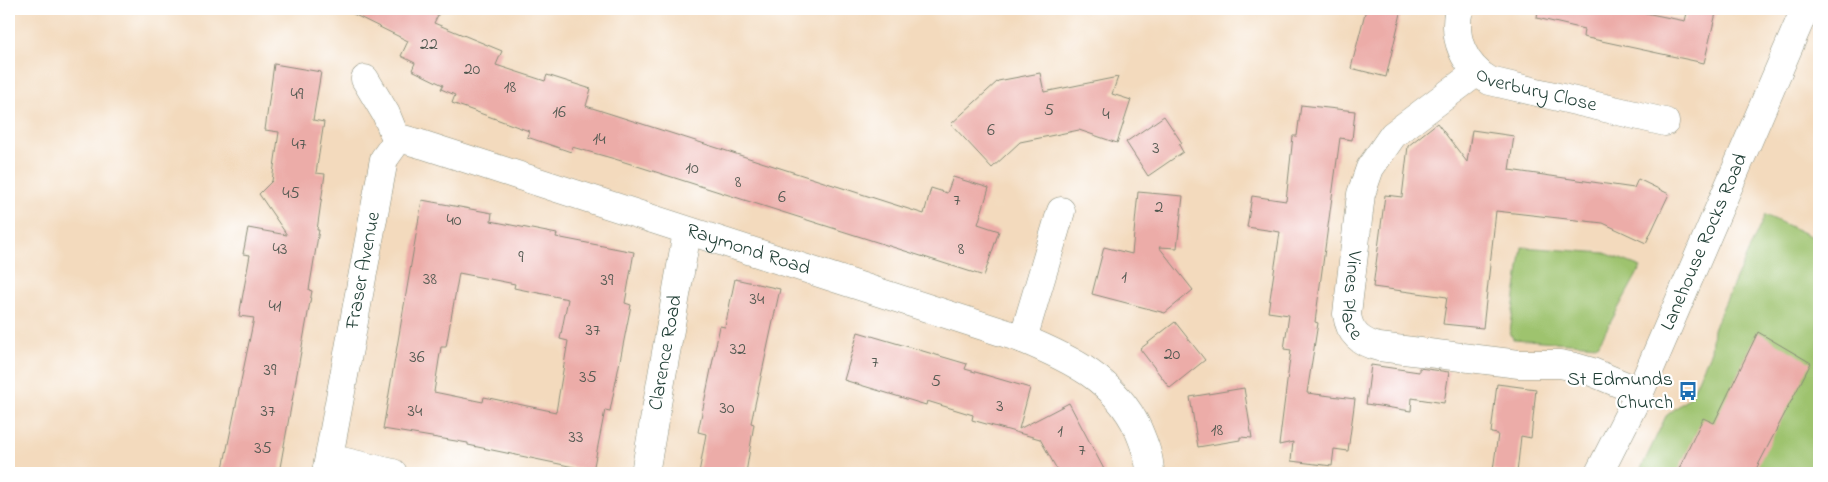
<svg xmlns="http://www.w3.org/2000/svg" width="1828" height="482" viewBox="0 0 1828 482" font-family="'Indie Flower',sans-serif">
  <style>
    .green { fill: #9ec36e; stroke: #5e8051 }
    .building { fill: #ecaca8; fill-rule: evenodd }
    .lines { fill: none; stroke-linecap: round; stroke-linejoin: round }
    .street-casing { stroke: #898c78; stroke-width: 29 }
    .secondary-casing { stroke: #898c78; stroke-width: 29 }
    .street { stroke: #fff; stroke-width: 28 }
    .secondary { stroke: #fff; stroke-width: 28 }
    .labels { text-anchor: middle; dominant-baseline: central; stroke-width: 4.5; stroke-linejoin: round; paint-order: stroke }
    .number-label { font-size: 18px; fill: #525951 }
    .street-label { font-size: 20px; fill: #1f3d34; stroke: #fff }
    .poi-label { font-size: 20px; fill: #1f3d34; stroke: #fff; text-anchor: end }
  </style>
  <rect width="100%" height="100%" fill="#fff"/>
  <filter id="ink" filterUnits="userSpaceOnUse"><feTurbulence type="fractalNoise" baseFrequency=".02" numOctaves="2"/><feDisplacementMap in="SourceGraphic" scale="10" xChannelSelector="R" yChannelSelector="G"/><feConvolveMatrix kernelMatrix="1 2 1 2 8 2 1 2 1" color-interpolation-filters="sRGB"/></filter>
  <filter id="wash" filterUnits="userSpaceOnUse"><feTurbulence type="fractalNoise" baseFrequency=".0096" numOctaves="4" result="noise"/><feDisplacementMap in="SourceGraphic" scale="20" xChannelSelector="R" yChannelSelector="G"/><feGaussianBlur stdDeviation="1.12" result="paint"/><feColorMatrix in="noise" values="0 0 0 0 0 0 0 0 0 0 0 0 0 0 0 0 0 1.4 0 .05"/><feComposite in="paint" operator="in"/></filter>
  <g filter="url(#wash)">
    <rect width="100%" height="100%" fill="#f3dabd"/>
    <!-- green -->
    <g class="green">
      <path d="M1765 215 1819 240V473H1639L1666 416 1690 397 1711 351 1713 329Z"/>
      <path d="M1522 247 1605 253 1641 267 1598 345 1513 339 1510 332Z"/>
    </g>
    <g id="blocks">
      <!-- building -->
      <g class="building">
        <path d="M343 9H441L434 23 502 51 496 65 545 81 547 75 591 89 586 106 924 214 931 188 947 193 953 177 989 188 978 224 999 231 984 276 615 159 572 147 571 152 527 137 529 131 452 103 455 95 441 89 443 85 412 70 415 63 401 56 408 41Z"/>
        <path d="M1366 9H1402L1386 77 1351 68Z"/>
        <path d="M1538 9H1626L1685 21 1688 9H1717L1704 63 1583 37 1584 29 1537 18Z"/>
        <path d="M274 64 321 72 313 120 324 122 316 173 325 174 317 230H319L309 290 312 291 279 473H222L254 318 239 316 250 255 243 254 248 228 287 235 259 194 272 181 279 132 265 130Z"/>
        <path d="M1040 73 1044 92 1118 77 1112 94 1131 100 1117 143 1079 130 1020 142 992 168 951 124 998 81Z"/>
        <path d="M1301 105 1355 111 1352 140 1340 138 1315 322 1318 323 1307 393 1355 399 1348 451 1334 449 1332 466 1291 461 1293 442 1279 445 1291 350 1284 349 1289 315 1268 312 1280 232 1247 227 1252 196 1286 201 1293 136H1297Z"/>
        <path d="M1164 116 1182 143 1179 145 1183 152 1148 176 1126 142Z"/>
        <path d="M1437 123 1467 162 1472 130 1514 136 1509 170 1634 188 1638 179 1669 194 1646 243 1603 223 1496 211 1483 328 1443 324 1447 297 1373 287 1385 195 1402 197 1408 146Z"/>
        <path d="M1138 192 1183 196 1177 248 1159 247 1193 290 1165 313 1092 294 1104 247 1132 254Z"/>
        <path d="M422 200 492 213 491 221 557 234 556 237 634 252 625 303 631 305 610 411 605 410 593 471 468 445V443L383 429ZM459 273 515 284 514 288 568 299 560 339 568 341 556 412 484 397 483 402 434 392 441 347H446Z"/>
        <path d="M735 279 780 289 751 423 754 424 746 473H699L706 434 698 432 720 326 725 327Z"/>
        <path d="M1175 322 1205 360 1170 388 1140 349Z"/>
        <path d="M858 332 967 364 965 369 1030 388 1019 429 1069 403 1106 473H1059L1040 439 972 420 973 415 927 401 926 405 844 380Z"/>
        <path d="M1758 332 1811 363 1754 473H1677L1703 418 1714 423Z"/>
        <path d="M1371 365 1419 372V368L1449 372 1444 403 1412 398 1411 411 1366 404Z"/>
        <path d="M1497 384 1536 389 1531 438 1521 436 1517 473 1493 470 1498 434 1491 433Z"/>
        <path d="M1244 388 1252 438 1240 437V440L1198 447 1190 397Z"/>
      </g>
    </g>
  </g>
  <g filter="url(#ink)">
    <use href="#blocks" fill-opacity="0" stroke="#898c78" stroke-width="1"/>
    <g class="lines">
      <!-- street casing -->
      <g class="street-casing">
        <g id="street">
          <path id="s1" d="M1459 9C1452 38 1464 66 1490 81L1665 122"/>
          <path id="s2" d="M1477 72 1393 135 1370 168 1361 194 1347 314C1349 333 1361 343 1379 347L1519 364H1560L1575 367 1592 372 1640 392"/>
          <path id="s3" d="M397 141 403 139 424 145 1023 339C1071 359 1115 380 1138 429 1144 443 1150 458 1150 473"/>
          <path d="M1023 339 1061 211"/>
          <path d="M329 458 393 473"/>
          <path id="s4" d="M326 473 384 159 397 141 386 114 365 79"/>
          <path id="s5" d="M645 473 687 232"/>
        </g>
      </g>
      <!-- secondary casing -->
      <g class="secondary-casing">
        <g id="secondary">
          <path id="s6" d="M1599 473 1640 392 1805 9"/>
        </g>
      </g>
      <!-- street -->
      <use href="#street" class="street"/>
      <!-- secondary -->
      <use href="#secondary" class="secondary"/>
    </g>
  </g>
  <!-- icons -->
  <defs>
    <g id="bus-bare" transform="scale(1.5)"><path d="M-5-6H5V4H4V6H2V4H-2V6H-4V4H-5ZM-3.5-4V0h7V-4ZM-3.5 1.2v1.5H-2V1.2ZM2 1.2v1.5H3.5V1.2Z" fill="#1f6fb2" stroke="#fff" stroke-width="2.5" paint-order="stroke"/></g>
  </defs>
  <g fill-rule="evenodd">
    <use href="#bus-bare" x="1688" y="391"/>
  </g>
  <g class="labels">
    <!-- number labels -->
    <g class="number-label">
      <text x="429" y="45">22</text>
      <text x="472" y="70">20</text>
      <text x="510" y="88">18</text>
      <text x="297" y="95">49</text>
      <text x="1049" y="111">5</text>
      <text x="559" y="113">16</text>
      <text x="1106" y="115">4</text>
      <text x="991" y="131">6</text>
      <text x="599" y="140">14</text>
      <text x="299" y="145">47</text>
      <text x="1156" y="149">3</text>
      <text x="692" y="169">10</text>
      <text x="738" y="183">8</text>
      <text x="291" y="194">45</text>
      <text x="782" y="198">6</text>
      <text x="957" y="201">7</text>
      <text x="1159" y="208">2</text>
      <text x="454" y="221">40</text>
      <text x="280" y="250">43</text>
      <text x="961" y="250">8</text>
      <text x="521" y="258">9</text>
      <text x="1124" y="278">1</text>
      <text x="430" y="280">38</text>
      <text x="607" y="281">39</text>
      <text x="757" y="300">34</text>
      <text x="275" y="307">41</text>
      <text x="593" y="331">37</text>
      <text x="738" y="350">32</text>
      <text x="1172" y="355">20</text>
      <text x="417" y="358">36</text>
      <text x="875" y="363">7</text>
      <text x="270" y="371">39</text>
      <text x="588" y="378">35</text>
      <text x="936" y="382">5</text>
      <text x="1000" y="407">3</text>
      <text x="727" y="409">30</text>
      <text x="268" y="412">37</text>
      <text x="415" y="412">34</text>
      <text x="1217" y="431">18</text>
      <text x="1060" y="432">1</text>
      <text x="576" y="438">33</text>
      <text x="263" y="449">35</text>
      <text x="1082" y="451">7</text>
    </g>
    <!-- street labels -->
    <g class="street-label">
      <text stroke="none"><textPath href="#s1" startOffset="131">Overbury Close</textPath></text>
      <text stroke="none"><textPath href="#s6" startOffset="254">Lanehouse Rocks Road</textPath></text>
      <text stroke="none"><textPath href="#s3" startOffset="369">Raymond Road</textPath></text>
      <text stroke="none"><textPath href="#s4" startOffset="206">Fraser Avenue</textPath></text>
      <text stroke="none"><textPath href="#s2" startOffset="275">Vines Place</textPath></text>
      <text stroke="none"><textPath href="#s5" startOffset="122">Clarence Road</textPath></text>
    </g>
    <!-- poi labels -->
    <g class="poi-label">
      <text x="1673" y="380">St Edmunds<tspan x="1673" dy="23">Church</tspan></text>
    </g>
  </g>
  <!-- margin -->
  <rect width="1828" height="482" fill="none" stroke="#fff" stroke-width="30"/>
</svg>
